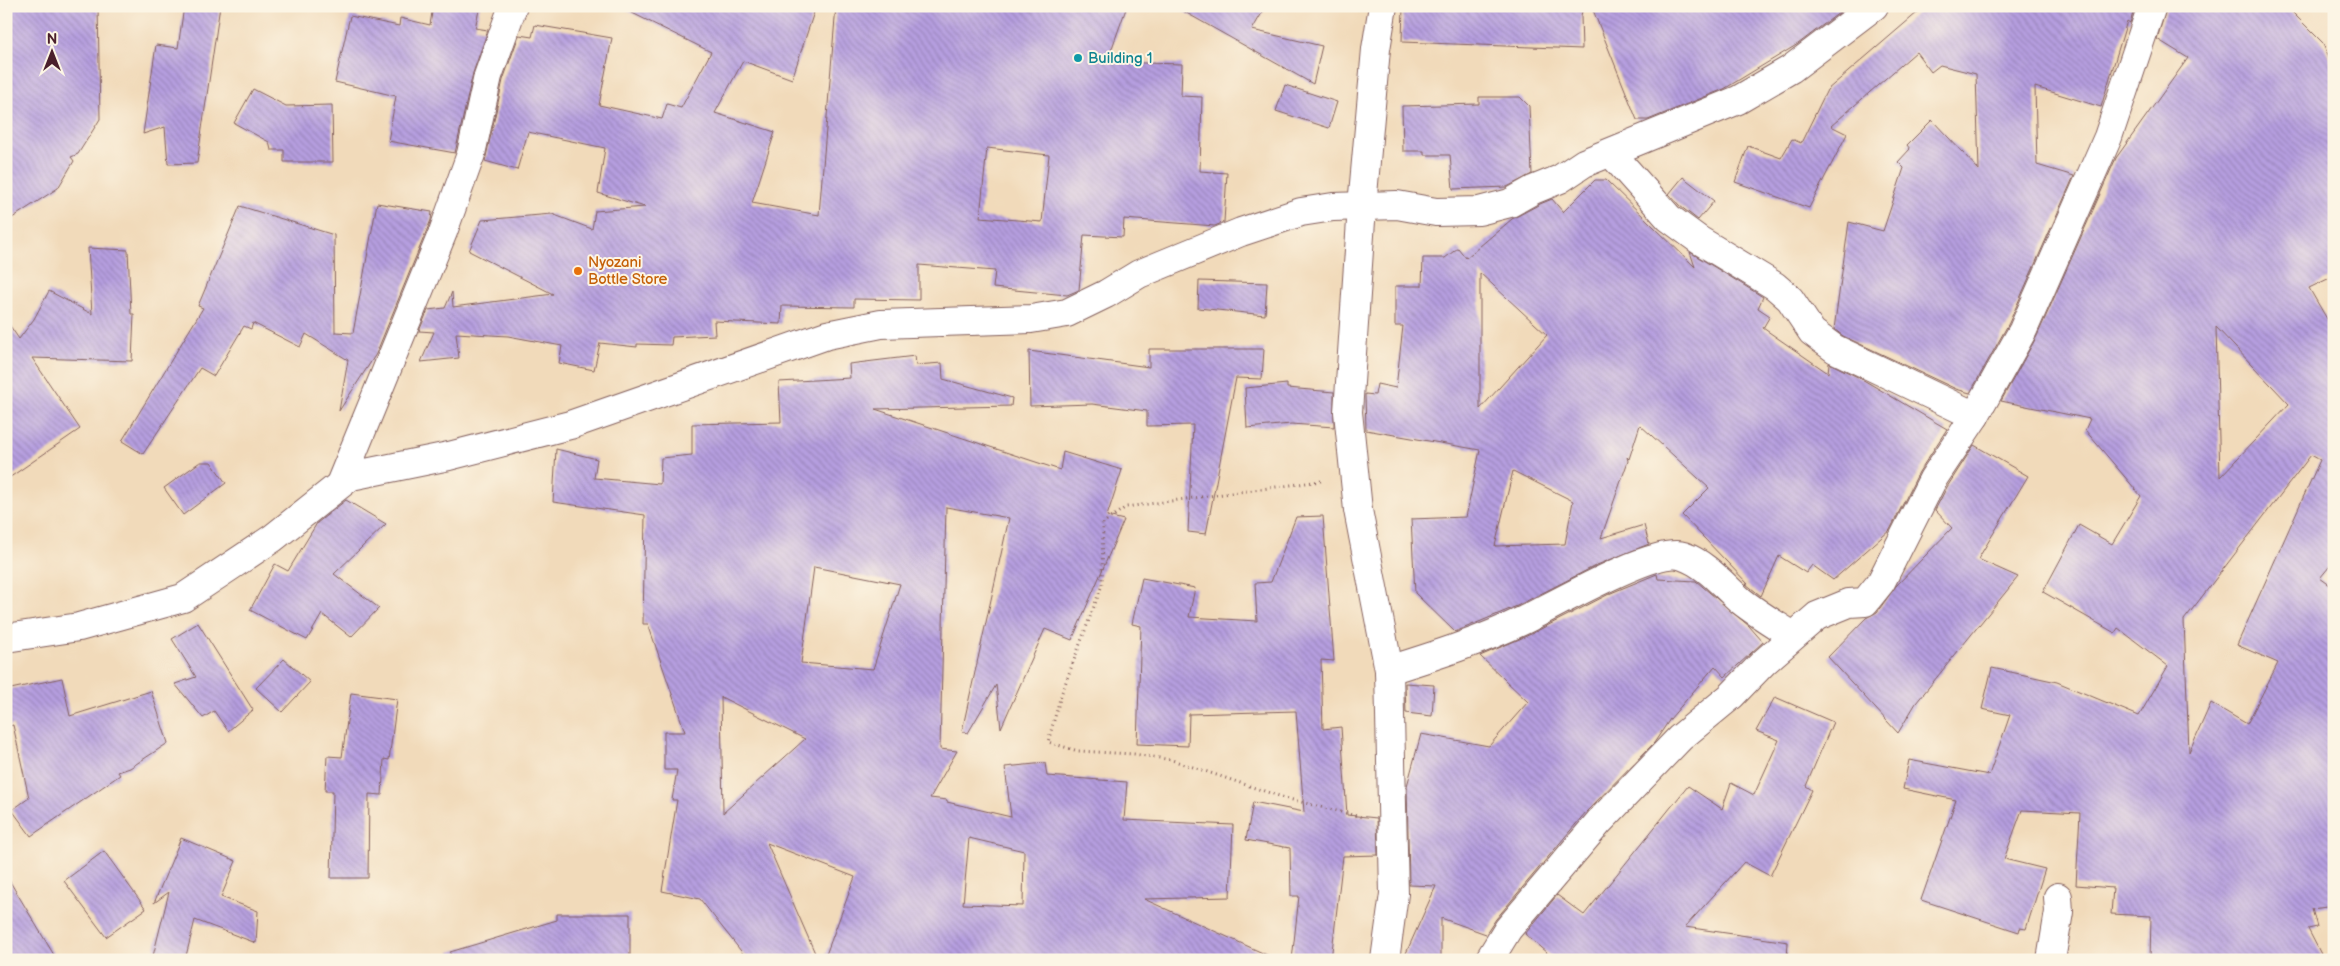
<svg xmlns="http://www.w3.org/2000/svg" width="2340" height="966" viewBox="0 0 2340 966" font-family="'Balsamiq Sans',sans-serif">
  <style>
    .building { fill: url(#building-back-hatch); fill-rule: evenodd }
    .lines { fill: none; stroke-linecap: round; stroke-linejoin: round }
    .minor-casing { stroke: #84605d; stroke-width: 30 }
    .path { stroke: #84605d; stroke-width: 3; stroke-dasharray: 1 4; stroke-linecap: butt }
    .minor { stroke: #fff; stroke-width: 28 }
    .culture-dot { fill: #0f9aa8; stroke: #fcf5e5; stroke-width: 2 }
    .food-dot { fill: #e8710a; stroke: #fcf5e5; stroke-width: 2 }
    .labels { text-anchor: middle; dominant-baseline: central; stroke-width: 4; stroke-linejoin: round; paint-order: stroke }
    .culture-label { font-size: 15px; fill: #0d838f; stroke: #fcf5e5; text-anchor: start }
    .food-label { font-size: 15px; fill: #c56008; stroke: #fcf5e5; text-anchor: start }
  </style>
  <defs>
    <pattern id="building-back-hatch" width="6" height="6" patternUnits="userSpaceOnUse" patternTransform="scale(1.25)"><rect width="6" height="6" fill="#b69fe0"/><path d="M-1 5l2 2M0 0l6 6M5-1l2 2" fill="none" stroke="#9681b6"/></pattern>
  </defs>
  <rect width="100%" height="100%" fill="#fcf5e5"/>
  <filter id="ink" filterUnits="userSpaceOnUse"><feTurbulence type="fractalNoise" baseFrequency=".02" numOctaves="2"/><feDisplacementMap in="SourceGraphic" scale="10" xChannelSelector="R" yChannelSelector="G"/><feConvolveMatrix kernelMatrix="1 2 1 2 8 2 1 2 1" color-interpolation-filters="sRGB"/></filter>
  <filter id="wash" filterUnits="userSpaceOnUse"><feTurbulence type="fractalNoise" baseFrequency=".0096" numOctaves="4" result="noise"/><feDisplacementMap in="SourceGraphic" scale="20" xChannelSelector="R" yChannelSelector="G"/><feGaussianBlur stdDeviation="1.12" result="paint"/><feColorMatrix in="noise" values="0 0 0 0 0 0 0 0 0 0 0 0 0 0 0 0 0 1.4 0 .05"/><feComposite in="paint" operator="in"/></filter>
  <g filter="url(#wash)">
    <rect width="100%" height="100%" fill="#f1daba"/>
    <g id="blocks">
      <!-- building -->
      <g class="building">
        <path d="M8 6H98L100 119 78 154 71 157 74 161 58 188 6 222Z"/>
        <path d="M184 6H220L197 163 168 164 165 127 143 134 156 45 178 48Z"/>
        <path d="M433 6H480L475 28 488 30 473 73 455 153 388 141 396 96 335 82 350 16 399 26 400 18 430 25Z"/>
        <path d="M618 6H816L792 79 743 61 715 113 775 132 752 203 819 215 836 6H1127L1107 62 1182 64 1181 96 1202 97 1200 171 1227 173 1224 222 1215 226 1124 219 1123 237 1084 235 1079 290 1067 295 993 288 995 271 919 265V300L854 299V307L782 306 781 324 714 321 715 335 672 337 671 345 637 344V347L600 343 594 370 559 363 562 346 508 336 456 333 459 358 421 362 434 332 419 331 428 310 445 308 452 292 453 307 553 294 469 251 482 220 552 214 592 229 595 211 645 207 598 193 605 148 528 132 517 170 485 161 503 80 519 35 532 37 535 25 612 38 599 105 662 119 667 104 681 108 711 52ZM987 148 1049 155 1042 222 980 217Z"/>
        <path d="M1174 6H1266L1252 30 1322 46 1313 84Z"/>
        <path d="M1403 6H1583L1581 16 1582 49 1402 42Z"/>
        <path d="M1648 6H1848L1798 44 1724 89 1648 120H1637L1593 10 1648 8Z"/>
        <path d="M1925 6H2135L2130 23 2127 21 2101 107 2035 87 2037 165 2074 176 2009 323 1970 393 1956 389 1843 336 1834 329 1849 222 1883 231 1904 168 1898 162 1910 149 1907 145 1932 120 1979 170 1976 74 1940 65 1931 72 1916 52 1831 126 1847 134 1809 208 1735 182 1748 146 1781 158 1792 139 1801 143 1827 90Z"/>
        <path d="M2167 6H2286L2323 43 2334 69V276L2309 288 2334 331V561L2320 578 2334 588V906L2312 909 2317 927 2308 929 2324 960H2150L2151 916 2111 914 2113 888 2076 885 2080 813 2022 810 2004 859 2045 869 2026 929 2020 928 2019 932 1921 900 1956 800 1903 789 1909 760 1989 775 2010 715 1982 709 1992 668 2057 682 2139 716 2168 666 2118 628 2115 633 2043 592 2079 525 2112 544 2141 496 2085 430 2090 419 2001 401 2037 336 2116 158 2188 58 2157 39ZM2216 327 2289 404 2220 477ZM2311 455 2320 460 2237 645 2278 663 2247 724 2211 703 2189 752 2184 620Z"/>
        <path d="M1285 85 1337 102 1329 128 1276 111Z"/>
        <path d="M253 89 286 106 332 105 333 162H284V150H271L269 142 234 123Z"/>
        <path d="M1479 97H1520L1529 106 1532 174 1507 187 1453 189 1450 155H1424V151H1403L1402 106 1479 104Z"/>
        <path d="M1683 177 1714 201 1698 220 1680 206 1669 194Z"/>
        <path d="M1595 180H1606L1695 267 1690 252 1763 297 1758 308 1770 316 1763 328 1828 373 1829 363 1860 378 1947 429 1919 472 1890 530 1833 580 1812 565 1806 573 1779 556 1761 596 1746 584H1748L1682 515 1709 488 1640 425 1629 459 1627 457 1628 461 1601 538 1644 525 1649 544 1597 565 1517 606 1455 632 1415 593 1411 519 1466 517 1480 450 1366 430 1365 394 1375 395 1377 384 1396 388 1403 326H1395V286H1422L1423 258H1445L1458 248 1466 258 1512 219 1540 204 1552 199 1563 212ZM1480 273 1547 335 1480 409ZM1513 471 1573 501 1565 544 1495 546Z"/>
        <path d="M377 203 432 212 431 220 376 354 339 411 348 360 306 334 300 347 253 323 251 329 244 326 214 376 200 368 143 454 122 441 203 308 198 306 240 206 334 235 335 332 353 333Z"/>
        <path d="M88 248 128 250 131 314H134L132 361 32 358 80 429 6 480V320L19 339 34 319 49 291 92 314Z"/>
        <path d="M1199 281 1267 283 1265 315 1198 308Z"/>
        <path d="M1149 349H1264L1262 379 1236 378 1206 534 1188 532 1193 425 1147 426V411L1092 404 1030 406 1029 351 1149 367Z"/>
        <path d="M915 356 916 365 942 363 943 379 1012 398 1011 406 875 409 1060 470 1063 452 1122 470 1107 516 1124 520 1072 640 1045 629 1001 728 996 685 968 733 962 731 1009 518 946 507 940 749 957 751 930 798 947 800V802L1011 817 1005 767 1045 763 1047 776 1127 782 1124 820 1233 825 1230 897 1144 899 1278 960H824L855 877 767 843 818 960H748L700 899 662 891 677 800H672L677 770H664V732H685L648 624H643L645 515 553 502 556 449 597 459 594 478 660 484 661 458 692 455V424L781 422 779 382 850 378 849 364ZM814 567 900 584 873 669 801 663ZM721 697 805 739 723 813ZM969 838 1024 851 1023 906 963 904Z"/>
        <path d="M1287 384V388L1334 392V427L1291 424 1247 428 1245 388Z"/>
        <path d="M1974 445 2028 476 1978 559 2018 577 1916 703 1898 733 1828 657 1866 618 1877 612 1896 586 1952 528 1935 510 1947 487Z"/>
        <path d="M200 462H211L226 483 183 515 164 488Z"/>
        <path d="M346 500 386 524 334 574 379 608 351 637 322 614 307 640 250 610 275 564 288 571 317 523Z"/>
        <path d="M1323 516 1334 661 1321 660 1323 729 1341 727 1347 815 1377 818 1378 855 1343 856 1331 960H1292L1299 896H1291L1290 848 1246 840 1253 802 1304 812 1296 711 1189 714 1188 746 1137 744 1141 626 1132 624 1142 578 1195 588 1189 617 1257 621 1255 583 1271 582 1296 517Z"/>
        <path d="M1657 574 1658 579 1696 581 1749 626 1763 642 1725 677 1715 666 1670 719 1654 743 1586 812 1496 919 1486 934 1441 918V960H1403L1436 886 1409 885 1407 786 1421 734 1489 746 1528 702 1480 656 1531 634 1611 593Z"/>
        <path d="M198 623 253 710 228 731 214 711 203 718 175 684 196 677 172 639Z"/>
        <path d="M284 659 310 682 282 712 256 688Z"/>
        <path d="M62 678 70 716 151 691 168 743 130 768 118 772 120 775 31 836 12 810 29 798 13 725 6 727V690Z"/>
        <path d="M1405 683 1434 685 1432 716 1406 713Z"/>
        <path d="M351 693 397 699 389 760 384 759 382 795 369 794 368 878H331L333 791H325L327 756 342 757Z"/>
        <path d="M1775 697 1833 722 1806 786 1812 790 1770 876 1744 862 1685 927 1788 942 1787 960H1555L1525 934 1557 895 1584 915 1688 786 1722 809 1731 783 1754 795 1779 740 1756 731Z"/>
        <path d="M181 838 236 861 221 897 258 911 256 943 195 920 185 960H152L169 892 154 903Z"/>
        <path d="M104 851 146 909 106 937 64 881Z"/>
        <path d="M6 875 57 960H6Z"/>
        <path d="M557 914H630V960H451L450 952 557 920Z"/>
      </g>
    </g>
  </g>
  <g filter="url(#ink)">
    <use href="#blocks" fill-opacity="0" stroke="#84605d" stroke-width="1"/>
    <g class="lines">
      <!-- minor casing -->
      <g class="minor-casing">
        <g id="minor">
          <path d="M1383 6 1376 49 1362 206 1348 412 1358 510 1389 670 1394 894 1385 960"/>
          <path d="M1611 153 1669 218 1699 240 1775 286 1790 299 1812 332 1835 349 1975 416"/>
          <path d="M340 484 443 232 471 154 488 76 513 6"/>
          <path d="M6 638 79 627 183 598 273 538 351 476 449 456 570 425 827 335 881 324 1031 319 1067 313 1106 294 1139 274 1241 232 1301 212 1333 207 1397 205 1436 212 1479 211 1510 203 1533 190 1560 179 1584 163 1738 100 1791 69 1874 6"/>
          <path d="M1389 670C1434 656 1481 641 1524 620 1553 606 1655 546 1683 556 1706 564 1722 584 1740 600 1756 613 1775 624 1793 636"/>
          <path d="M1489 960 1508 929 1599 822 1680 738 1731 696 1764 662 1817 616 1849 603 1865 602 1881 582 1933 479 1975 416 2023 330 2108 137 2152 6"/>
          <path d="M2051 960 2059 912 2058 897"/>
        </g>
      </g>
      <!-- path -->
      <path class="path" d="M1321 481 1126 507 1103 523 1102 585 1061 695 1048 742 1078 751 1134 754 1172 760 1285 798 1361 817"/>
      <!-- minor -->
      <use href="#minor" class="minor"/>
    </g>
  </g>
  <!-- markers -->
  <circle class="culture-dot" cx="1078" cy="58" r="5"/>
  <circle class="food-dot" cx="578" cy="271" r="5"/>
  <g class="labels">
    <!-- culture labels -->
    <g class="culture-label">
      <text x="1088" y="58">Building 1</text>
    </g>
    <!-- food labels -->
    <g class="food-label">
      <text x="588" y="262">Nyozani<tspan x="588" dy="17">Bottle Store</tspan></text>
    </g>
  </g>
  <!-- margin -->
  <rect width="2340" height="966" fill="none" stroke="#fcf5e5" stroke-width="25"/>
  <!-- north arrow -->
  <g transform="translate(52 52)" stroke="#fcf5e5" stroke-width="4" paint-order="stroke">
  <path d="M0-4L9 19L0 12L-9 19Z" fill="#4a1f2b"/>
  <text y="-8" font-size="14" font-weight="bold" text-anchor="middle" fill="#4a1f2b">N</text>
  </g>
</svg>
